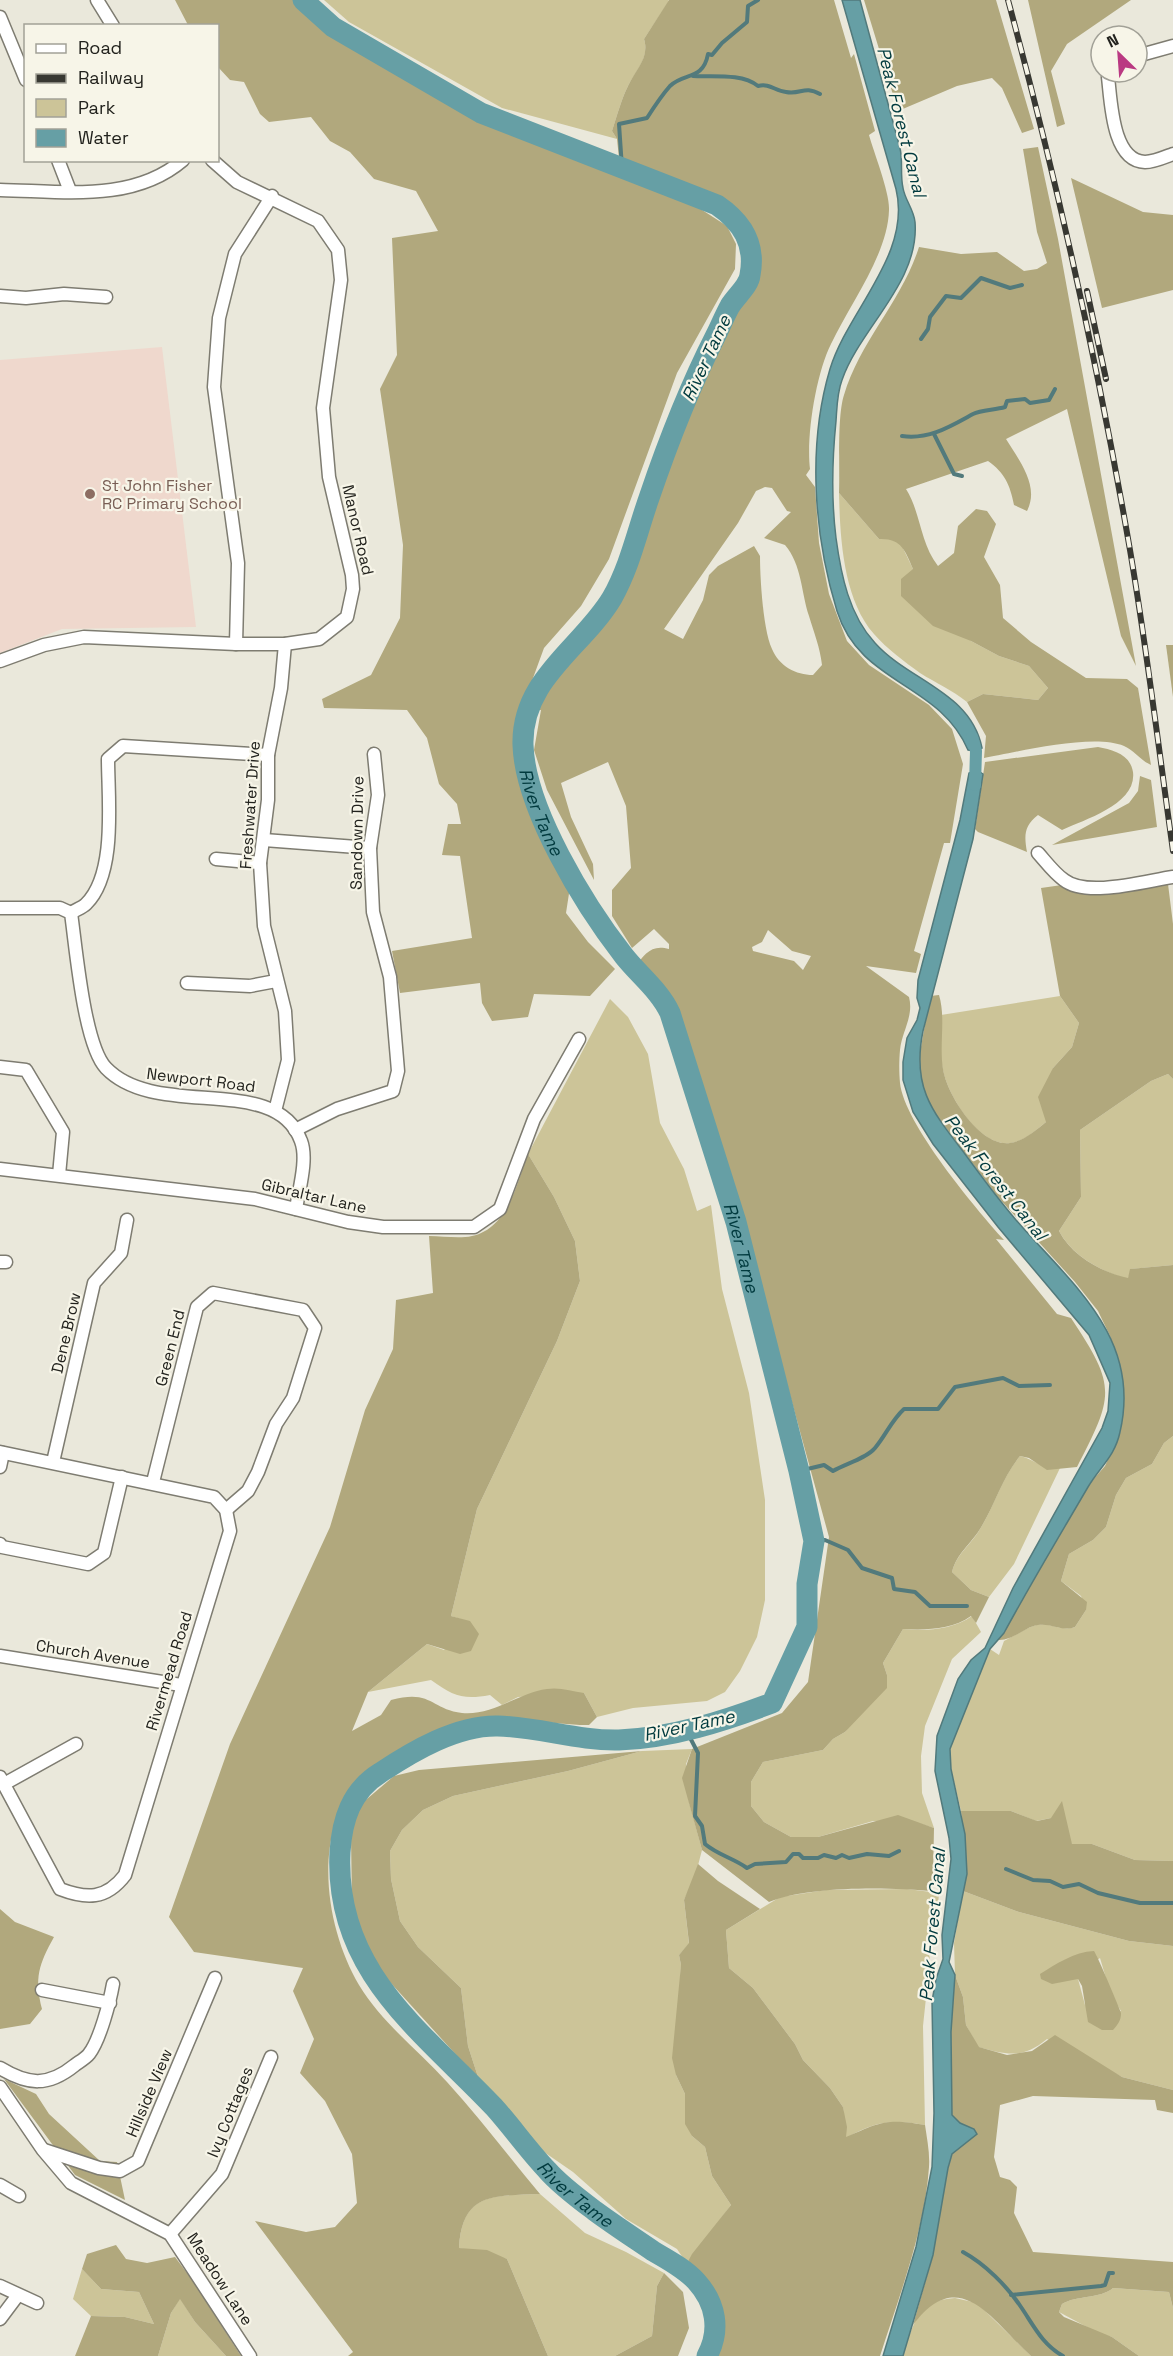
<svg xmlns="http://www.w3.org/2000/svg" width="1173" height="2356" viewBox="0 0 1173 2356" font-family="'Space Grotesk',sans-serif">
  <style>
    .education { fill: #efd8cd }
    .green { fill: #ccc498; fill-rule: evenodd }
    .forest { fill: #b1a87d; fill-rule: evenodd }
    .water { fill: #669fa5; stroke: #527a7c; stroke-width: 1.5 }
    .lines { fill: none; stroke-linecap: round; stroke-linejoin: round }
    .stream { stroke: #527a7c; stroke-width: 4 }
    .canal { stroke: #669fa5; stroke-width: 12 }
    .river { stroke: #669fa5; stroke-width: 21 }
    .minor-casing { stroke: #7e7c71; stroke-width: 15 }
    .minor { stroke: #fff; stroke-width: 12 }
    .rail-casing { stroke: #383832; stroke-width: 6 }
    .rail { stroke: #f7f5e8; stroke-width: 4; stroke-dasharray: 11; stroke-linecap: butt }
    .education-dot { fill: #8d6e63; stroke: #f7f5e8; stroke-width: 2 }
    .labels { text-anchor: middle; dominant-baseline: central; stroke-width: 4.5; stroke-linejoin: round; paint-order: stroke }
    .education-label { font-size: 16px; fill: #785e54; stroke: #f7f5e8; text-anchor: start }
    .street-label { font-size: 16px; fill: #22221d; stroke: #f7f5e8 }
    .water-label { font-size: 18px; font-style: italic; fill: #003a3e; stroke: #f7f5e8 }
  </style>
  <rect width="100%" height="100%" fill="#eae8db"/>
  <!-- education -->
  <path class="education" d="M162 347 196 627 62 629 0 653V360Z"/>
  <!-- green -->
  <g class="green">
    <path d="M324 0H668L669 1 644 39C650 58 636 70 628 86 621 100 617 116 612 131L617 139 502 108 349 22Z"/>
    <path d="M839 493 879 539H890L901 544 913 569 971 641 999 656 1029 666 1048 688 1038 700 983 694 967 702C952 690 936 683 920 673 905 662 887 649 874 634 843 599 840 537 839 493Z"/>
    <path d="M1060 996 1079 1023 1072 1047 1053 1068 1046 1122C1036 1130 1025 1141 1011 1143 980 1148 948 1096 943 1070 939 1052 940 1033 941 1015Z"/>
    <path d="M610 999 628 1017 648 1054 660 1123 684 1169 697 1211 711 1205 722 1289 749 1393 765 1500V1600L757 1637 740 1671 725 1692 707 1701 633 1708 597 1717 584 1693 518 1697 502 1705 490 1695C463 1700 453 1696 431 1680L368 1692 427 1644 444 1650 470 1622 451 1616 477 1509 557 1341 580 1281 575 1241 554 1197 528 1154Z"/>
    <path d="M1168 1074 1173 1079V1265L1131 1269 1128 1279C1102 1272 1072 1256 1059 1231L1081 1197 1080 1130 1151 1081Z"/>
    <path d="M1173 1436V1861L1135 1860 1092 1844H1072L1051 1818 1036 1821 1011 1811H961L951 1769 950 1749 990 1649 999 1655 1004 1641C1014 1636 1026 1628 1036 1625 1051 1622 1062 1632 1075 1627L1086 1610 1081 1596 1061 1581 1069 1554 1093 1540 1106 1527 1116 1495 1126 1478 1152 1464 1164 1443Z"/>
    <path d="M1020 1456C1036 1460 1043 1470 1060 1468L1014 1564 989 1597 971 1590 952 1572C957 1553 971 1545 980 1529 995 1505 1002 1477 1020 1456Z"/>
    <path d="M972 1616 981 1632 952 1659 925 1726 921 1756 922 1793 934 1828 918 1823 873 1821 818 1837H791L764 1822 751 1806V1782L763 1762 823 1750 833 1739 845 1732 887 1675 883 1663 903 1629C926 1631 952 1630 972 1616Z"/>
    <path d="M692 1749 686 1764 689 1802 702 1850 695 1877 684 1900 689 1944 679 1955 681 1965 676 2075 685 2094 692 2136 705 2147 712 2176 731 2205 687 2264 677 2249 626 2219 573 2172 544 2152 479 2080 468 2046 461 1988 418 1947 400 1921 391 1879 390 1851 402 1830 423 1810 453 1796 568 1771 642 1751Z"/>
    <path d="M907 1889 939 1893 937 1917 928 1946 930 1960 923 2026 925 2125C891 2119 876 2121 846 2138L843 2107 830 2088 803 2060 795 2044 753 1988 729 1968 726 1930 780 1897 826 1890Z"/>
    <path d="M963 1891 1019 1912 1129 1941 1173 1946V2090L1122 2077 1047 2039C1023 2059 1008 2055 978 2047L966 2025 963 1997 955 1975 954 1943ZM1100 1958 1111 1995 1121 2011 1085 2005 1078 1979 1071 1978Z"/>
    <path d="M540 2194 585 2233 626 2252 664 2273 657 2286 652 2336 615 2356H548L507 2259 459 2248C462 2191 494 2196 540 2194Z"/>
    <path d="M82 2269 101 2289 139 2292 154 2324 125 2317 91 2316 73 2299Z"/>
    <path d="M1113 2288 1169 2292 1173 2308V2356H1139L1112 2337 1098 2333 1059 2312 1062 2304C1077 2295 1100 2299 1113 2288Z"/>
    <path d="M180 2298 195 2322 226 2356H158L171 2313Z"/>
    <path d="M955 2298 977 2303 1031 2356H903C912 2326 918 2300 955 2298Z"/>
  </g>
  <!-- forest -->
  <g class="forest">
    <path d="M175 0H303C326 24 353 39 381 56 428 85 476 111 528 131L523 138 699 208 727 226 736 244 735 269 677 373 609 559 581 606 544 648 518 719 525 723 524 763 530 790 572 874 566 913 588 942 615 969 590 996 534 994 528 1017 492 1021 482 1003 480 983 400 993 392 951 472 938 460 856 442 855 448 824H461L457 804 439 784 427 738 407 710 324 708 322 699 371 675 400 618 403 545 380 389 397 355 392 238 438 231 416 191 374 179 350 152 330 141 311 117 269 122 260 114 244 82 230 80 218 67V26L188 25Z"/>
    <path d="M669 0H834L851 58 854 54 875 131 869 135C874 153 890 193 889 210 888 254 850 304 831 344 816 374 806 436 810 469L806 475 815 487 819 543 829 594 847 641 869 665 929 705 952 729 963 764 950 843H944L914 951 921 954 916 973 866 966 909 997C914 1016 902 1031 900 1050 899 1060 899 1073 900 1083 904 1123 975 1208 1004 1240L996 1239 1057 1314 1071 1318C1117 1387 1114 1395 1077 1467L1047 1470 1029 1458 1020 1456C1002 1478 995 1505 980 1529 970 1545 957 1553 952 1572L971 1590 989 1597 976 1623 971 1616C952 1630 926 1630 903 1629L883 1663 887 1675V1688L845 1732 833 1739 823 1750 763 1762 751 1782V1806L764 1822 791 1837H818L898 1815 934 1828 933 1877 930 1891C888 1887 807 1886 769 1902L702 1850 682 1778 692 1749 782 1713 808 1682 829 1537 721 1144 714 1147 670 1013 663 999 634 968C645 954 651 944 669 949V944L654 929 632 948 612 916V890L631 868 626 806 608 762 561 783 571 817 593 864 594 880 547 790 534 750 541 710 529 711 545 677 561 656 587 633 621 581 669 439 686 400 731 305 750 277 751 245 735 217 717 205 620 168 617 139 612 131C617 116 621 100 628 86 635 70 650 58 644 39ZM765 487 772 488 787 511 791 512 764 538 785 545C802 565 801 592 809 616 814 633 820 647 822 665L813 675C796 675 779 666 772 649 763 630 760 578 760 556L754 546 718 566 709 575 703 600 683 639 664 629 738 523 756 491ZM768 930 792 951 811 956 803 970 794 961 753 951 752 947 762 942Z"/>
    <path d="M864 0H996L1034 129 1022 133 1002 88 992 78 957 86 898 111Z"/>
    <path d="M1028 0H1131L1067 44 1051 71 1065 124 1057 127Z"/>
    <path d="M1038 147 1058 239 1136 666 1121 636 1067 409 1006 439C1019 460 1040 486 1027 511L1014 505C1010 485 1005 473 988 461L906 489C921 513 920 543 938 566L954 553 958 526 976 509 987 511 996 524 984 557 1000 585 1003 618 1031 642 1086 678 1127 679 1138 688 1151 765C1140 760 1134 750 1124 746 1093 733 1018 752 984 758L986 736 967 702 983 694 1038 700 1048 688 1029 666 999 656 971 641 933 626 901 596V579L913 569C905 550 901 538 879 539L839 493C840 469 837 416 844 395 860 341 902 301 919 247L961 254 997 252 1024 271 1037 269 1047 263 1037 232 1023 149Z"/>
    <path d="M1071 178 1143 212 1173 215V290L1102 308Z"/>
    <path d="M1166 645H1173V697Z"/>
    <path d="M1098 747C1113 750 1130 754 1133 772 1137 804 1086 819 1062 830L1038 815C1024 826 1024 835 1027 852L978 832 975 829 985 762Z"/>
    <path d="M1140 776 1151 780 1157 827 1052 845 1129 803 1138 791Z"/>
    <path d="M1168 884 1173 924V1079L1168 1074 1151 1081 1080 1130 1081 1197 1059 1231C1072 1256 1101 1272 1128 1278L1130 1269 1173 1265V1436L1164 1443 1152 1464 1126 1478 1116 1495 1106 1527 1093 1540 1069 1554 1061 1581 1087 1602 1086 1610 1075 1627C1062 1632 1052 1623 1038 1625 1024 1627 1013 1641 998 1640L1091 1482 1105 1466 1120 1433 1123 1414V1379L1110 1336 1098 1311 1075 1282 997 1196 931 1108 921 1083 919 1058 930 996 939 995C946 1018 939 1045 943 1069 947 1095 980 1147 1010 1143 1024 1141 1036 1130 1046 1122L1038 1097 1053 1068 1072 1047 1079 1023 1060 996 1041 888 1062 885 1106 892Z"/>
    <path d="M528 1154 554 1197 575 1241 580 1281 557 1341 477 1509 451 1616 470 1621 479 1634 471 1651 460 1654 427 1644 368 1692 352 1731 381 1715 391 1700C432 1689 430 1709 462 1713 492 1716 518 1693 547 1689 559 1687 572 1691 584 1693L597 1717 589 1725C557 1725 510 1715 481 1721 455 1726 371 1764 356 1783 312 1838 326 1929 359 1985 382 2023 418 2050 447 2082 480 2118 509 2157 540 2194 494 2196 462 2192 459 2248L487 2250 507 2259 548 2356H348L353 2352 255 2221 306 2232 335 2227 357 2203 352 2154 325 2101 300 2073 314 2039 293 1991 303 1968 194 1952 169 1917 230 1744 330 1527 365 1410 393 1349 396 1300 433 1293 429 1236C443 1236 459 1239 472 1236 508 1228 517 1183 528 1154Z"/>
    <path d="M642 1751 568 1771 453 1796 423 1810 402 1830 390 1851 391 1879 400 1921 418 1947 461 1988 468 2046 479 2080 389 1981 371 1960 357 1931 352 1903 351 1838 353 1818 361 1804 394 1776 419 1770Z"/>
    <path d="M1062 1801 1072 1844H1092L1135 1860 1173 1861V1946L1129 1941 1019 1912 963 1891 967 1874 961 1811H1011L1037 1821 1051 1818Z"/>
    <path d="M698 1864 718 1881 760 1909 726 1930 729 1968 753 1988 795 2044 803 2060 830 2088 843 2107 847 2127 846 2137C880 2122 887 2118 925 2125 927 2139 930 2153 929 2167 925 2229 899 2297 880 2356H710C727 2324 709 2291 683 2271L692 2254 731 2205 712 2176 705 2147 692 2136 685 2124V2094L676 2075 672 2058 681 1965 679 1955 689 1943 684 1900Z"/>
    <path d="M0 1909 15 1922 54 1937C39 1964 34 1978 42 2009L30 2024 0 2029Z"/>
    <path d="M1094 1951C1097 1955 1120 2009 1121 2013 1121 2021 1118 2024 1113 2030H1102L1088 2022 1082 1986 1078 1979 1052 1984 1041 1979 1040 1974C1056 1964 1074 1952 1094 1951Z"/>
    <path d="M955 1975 963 1997 966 2025 979 2047 1007 2055 1032 2051 1055 2035 1122 2077 1173 2090V2113L1157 2110 1155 2100 1033 2096 1000 2105 994 2157 1000 2177 1010 2180 1017 2187 1014 2213 1033 2252 1173 2262V2308L1169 2292 1113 2288C1100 2299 1077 2295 1062 2304L1059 2312 1064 2317 1112 2337 1139 2356H1031C993 2322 960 2262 913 2325L933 2255 948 2168 952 2154 974 2129 960 2123 952 2115 951 2032Z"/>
    <path d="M4 2079 36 2094 49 2114 100 2161 117 2162 125 2200 75 2175Z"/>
    <path d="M116 2245 126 2259 147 2263 175 2257 193 2281 241 2356H226L195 2322 180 2299 171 2313 158 2356H75L91 2316 125 2317 154 2324 139 2292 101 2289 82 2269 87 2254Z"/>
    <path d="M664 2273 683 2292 689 2328 678 2356H615L652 2336 657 2286Z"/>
  </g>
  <!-- water -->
  <g class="water">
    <path d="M842 0H860L900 148C903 161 900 175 903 188 905 200 914 210 915 222 920 282 860 328 842 380 837 393 837 407 836 421 832 461 831 498 836 538 841 575 849 615 875 643 909 681 971 692 982 748L976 751 968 750C939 682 860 685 837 611 814 536 807 446 830 369 848 310 912 254 896 189Z"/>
    <path d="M977 770 983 774 973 839 923 1031C912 1085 930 1109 962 1150 982 1177 1001 1204 1024 1229 1078 1289 1141 1342 1120 1432 1115 1456 1100 1467 1088 1487 1060 1535 1031 1583 1004 1633L990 1649 950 1749 951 1769 965 1834 967 1874 949 1962 955 1975 951 2032 952 2115 960 2123 974 2129 977 2134 952 2154 948 2168 933 2255 903 2356H883L916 2247 932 2167 934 2113 932 2001 936 1979 943 1959 942 1935 951 1859 949 1838 935 1771 937 1736 958 1679 971 1660 985 1648 1013 1588 1102 1428 1108 1411 1110 1383 1089 1335 998 1227 933 1144 913 1112 903 1080V1062L907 1038 917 1020 920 1008 917 998 918 980 960 820 969 773Z"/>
  </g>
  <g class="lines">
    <!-- stream -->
    <g class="stream">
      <path d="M693 76C713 77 742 73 758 86 770 83 775 91 786 92 801 95 804 85 820 94"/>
      <path d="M622 168 619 124 647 118C654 107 662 95 670 86 684 72 703 81 708 54L712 55 722 43 747 22 748 6 758 0"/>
      <path d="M921 339 928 329 930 317 946 296 961 298 981 278 1010 288 1022 285"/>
      <path d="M934 434 954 474 962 476"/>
      <path d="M902 436C929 440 951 426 973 414 981 410 995 410 1005 407L1007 401 1025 399 1030 403 1049 400 1055 389"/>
      <path d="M799 1471 824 1465 833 1471C845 1464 867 1458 875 1448 886 1435 891 1421 904 1409H938L955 1387 1003 1378 1019 1386 1050 1385"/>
      <path d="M814 1541 825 1540 848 1550 862 1568 892 1578 894 1589 915 1592 930 1606H967"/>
      <path d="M685 1728 698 1753 695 1816 702 1826 705 1844C718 1855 733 1858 747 1868L755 1864 786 1862 793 1854H799L803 1858H818L824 1855 836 1858 842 1855 849 1858 867 1854 889 1856 899 1851"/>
      <path d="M1006 1869 1033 1880 1050 1881 1063 1887 1079 1884 1098 1893 1140 1903H1173"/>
      <path d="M963 2252C985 2264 1007 2286 1021 2307 1034 2326 1042 2344 1063 2356"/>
      <path d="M1011 2295 1101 2286 1105 2285 1109 2273H1113"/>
    </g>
    <!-- canal -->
    <path class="canal" d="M972 737 976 751 975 785"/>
    <!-- river -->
    <path class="river" id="s1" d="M303 0 333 27 481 113 717 205C742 222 756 244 750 275 749 286 736 296 730 306 725 315 721 325 716 335 689 388 668 442 649 498 637 532 630 566 612 598 582 648 521 679 523 745 525 809 585 906 624 956 639 975 660 991 670 1013L736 1222 799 1471 814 1541 807 1584V1627L772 1703C724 1721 672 1738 619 1740 578 1741 539 1727 498 1726 457 1725 413 1751 380 1773 351 1791 342 1820 340 1852 334 1971 421 2030 494 2107 512 2127 528 2150 547 2170 560 2185 579 2199 595 2211 614 2225 634 2238 653 2251 668 2260 684 2268 696 2281 716 2303 721 2330 707 2356"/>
    <!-- minor casing -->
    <g class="minor-casing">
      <g id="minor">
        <path d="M97 0 113 26"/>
        <path d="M0 17 26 80"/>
        <path d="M1137 56 1173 46"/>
        <path d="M1110 72 1108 77C1111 101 1112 161 1145 162 1154 162 1165 157 1173 154"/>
        <path d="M58 160 70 191"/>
        <path d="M0 190C62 191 133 203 183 160"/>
        <path d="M0 296 26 298 64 294 106 297"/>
        <path d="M236 644 238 563 214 387 219 318 235 254 272 196"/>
        <path d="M0 661 44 645 84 637 236 644H285L319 639 347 617 353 589 352 575 329 477 323 408 341 280 338 250 318 221 237 182 212 160"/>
        <path d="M264 840 370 848"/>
        <path d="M1038 853C1046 862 1054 873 1064 880 1087 898 1145 881 1173 877"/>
        <path d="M216 859 260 863"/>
        <path d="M0 908H60L71 913C76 948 84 1045 106 1068 157 1121 276 1072 301 1141 308 1159 299 1189 296 1209"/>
        <path d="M71 913C75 910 82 908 86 904 117 874 108 798 108 759L123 746 268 755"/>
        <path d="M187 983 250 986 276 981"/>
        <path d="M0 1067 26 1070 63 1132 59 1175"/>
        <path d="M275 1111 288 1060 285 1011 264 926 260 863 268 800V755L281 688 285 644"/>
        <path d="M295 1130 337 1109 393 1091 398 1071 390 977 373 912 370 848 378 795 374 754"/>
        <path d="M0 1169 255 1199 348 1222 383 1227H474L500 1209 534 1119 579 1039"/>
        <path d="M0 1262H6"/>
        <path d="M0 1452 214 1497 226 1510 230 1531 125 1875C106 1900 86 1899 60 1889L0 1777"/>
        <path d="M53 1462 94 1283 121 1253 127 1220"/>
        <path d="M0 1467 3 1453"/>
        <path d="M153 1482 197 1307 213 1293 303 1310 315 1328 293 1398 276 1424 258 1472 248 1491 226 1510"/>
        <path d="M0 1544 2 1547 88 1564 104 1553 122 1477"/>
        <path d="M0 1656 181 1685"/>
        <path d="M4 1784 76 1744"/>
        <path d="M42 1990 110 2003"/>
        <path d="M0 2068C28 2085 48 2087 75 2065 79 2062 86 2058 89 2054 100 2040 110 2001 113 1984"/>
        <path d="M0 2087 43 2150 71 2183 170 2234 250 2356"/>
        <path d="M44 2150 99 2168 120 2171 138 2161 215 1978"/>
        <path d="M0 2185 19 2196"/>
        <path d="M170 2234 222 2174 271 2057"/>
        <path d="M0 2286 37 2303"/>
        <path d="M0 2319 18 2295"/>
      </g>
    </g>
    <!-- minor -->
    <use href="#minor" class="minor"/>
    <!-- rail casing -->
    <g class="rail-casing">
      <g id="rail">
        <path d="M1008 0C1057 181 1098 365 1130 550 1147 650 1159 751 1173 851"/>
        <path d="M1087 291 1106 379"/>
      </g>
    </g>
    <!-- rail -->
    <use href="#rail" class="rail"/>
  </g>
  <!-- markers -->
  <circle class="education-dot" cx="90" cy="494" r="6"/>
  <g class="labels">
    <!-- education labels -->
    <g class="education-label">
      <text x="102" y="485">St John Fisher<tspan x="102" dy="18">RC Primary School</tspan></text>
    </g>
    <!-- street labels -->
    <g class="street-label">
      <text transform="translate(358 530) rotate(77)">Manor Road</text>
      <text transform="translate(250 805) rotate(-86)">Freshwater Drive</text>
      <text transform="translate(357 833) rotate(-89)">Sandown Drive</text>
      <text transform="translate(201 1080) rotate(7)">Newport Road</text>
      <text transform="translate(314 1196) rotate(13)">Gibraltar Lane</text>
      <text transform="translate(66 1333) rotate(-77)">Dene Brow</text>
      <text transform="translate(170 1348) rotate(-76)">Green End</text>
      <text transform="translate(93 1654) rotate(9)">Church Avenue</text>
      <text transform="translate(169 1671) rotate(-73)">Rivermead Road</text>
      <text transform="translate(149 2093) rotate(-67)">Hillside View</text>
      <text transform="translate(230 2112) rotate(-68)">Ivy Cottages</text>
      <text transform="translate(220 2279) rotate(57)">Meadow Lane</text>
    </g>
    <!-- water labels -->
    <g class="water-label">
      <text transform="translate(902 122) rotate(76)">Peak Forest Canal</text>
      <text transform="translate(706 358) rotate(-65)">River Tame</text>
      <text stroke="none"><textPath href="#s1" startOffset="1146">River Tame</textPath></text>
      <text transform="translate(996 1177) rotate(52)">Peak Forest Canal</text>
      <text stroke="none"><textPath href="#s1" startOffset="1632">River Tame</textPath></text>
      <text transform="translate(689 1725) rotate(-12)">River Tame</text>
      <text transform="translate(932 1925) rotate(-85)">Peak Forest Canal</text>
      <text stroke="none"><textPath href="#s1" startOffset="3034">River Tame</textPath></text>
    </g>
  </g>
  <!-- legend -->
  <rect x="24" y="24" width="195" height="138" fill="#f7f5e8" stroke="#a2a197" stroke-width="1.5"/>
  <rect x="36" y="44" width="30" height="9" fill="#ffffff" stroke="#a2a197" stroke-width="1.5"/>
  <text x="78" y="54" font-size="18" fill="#22221d">Road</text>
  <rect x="36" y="74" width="30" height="9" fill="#383832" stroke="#a2a197" stroke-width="1.5"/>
  <text x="78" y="84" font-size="18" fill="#22221d">Railway</text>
  <rect x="36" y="99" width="30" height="18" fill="#ccc498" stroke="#a2a197" stroke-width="1.5"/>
  <text x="78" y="114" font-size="18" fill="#22221d">Park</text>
  <rect x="36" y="129" width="30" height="18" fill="#669fa5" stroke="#a2a197" stroke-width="1.5"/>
  <text x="78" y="144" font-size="18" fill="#22221d">Water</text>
  <!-- north arrow -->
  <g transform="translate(1119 54) rotate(335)"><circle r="28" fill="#f7f5e8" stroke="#a2a197" stroke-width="1.5"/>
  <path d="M0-4.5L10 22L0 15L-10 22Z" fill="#ba3982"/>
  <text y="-9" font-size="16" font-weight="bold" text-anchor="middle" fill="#22221d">N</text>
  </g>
</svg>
